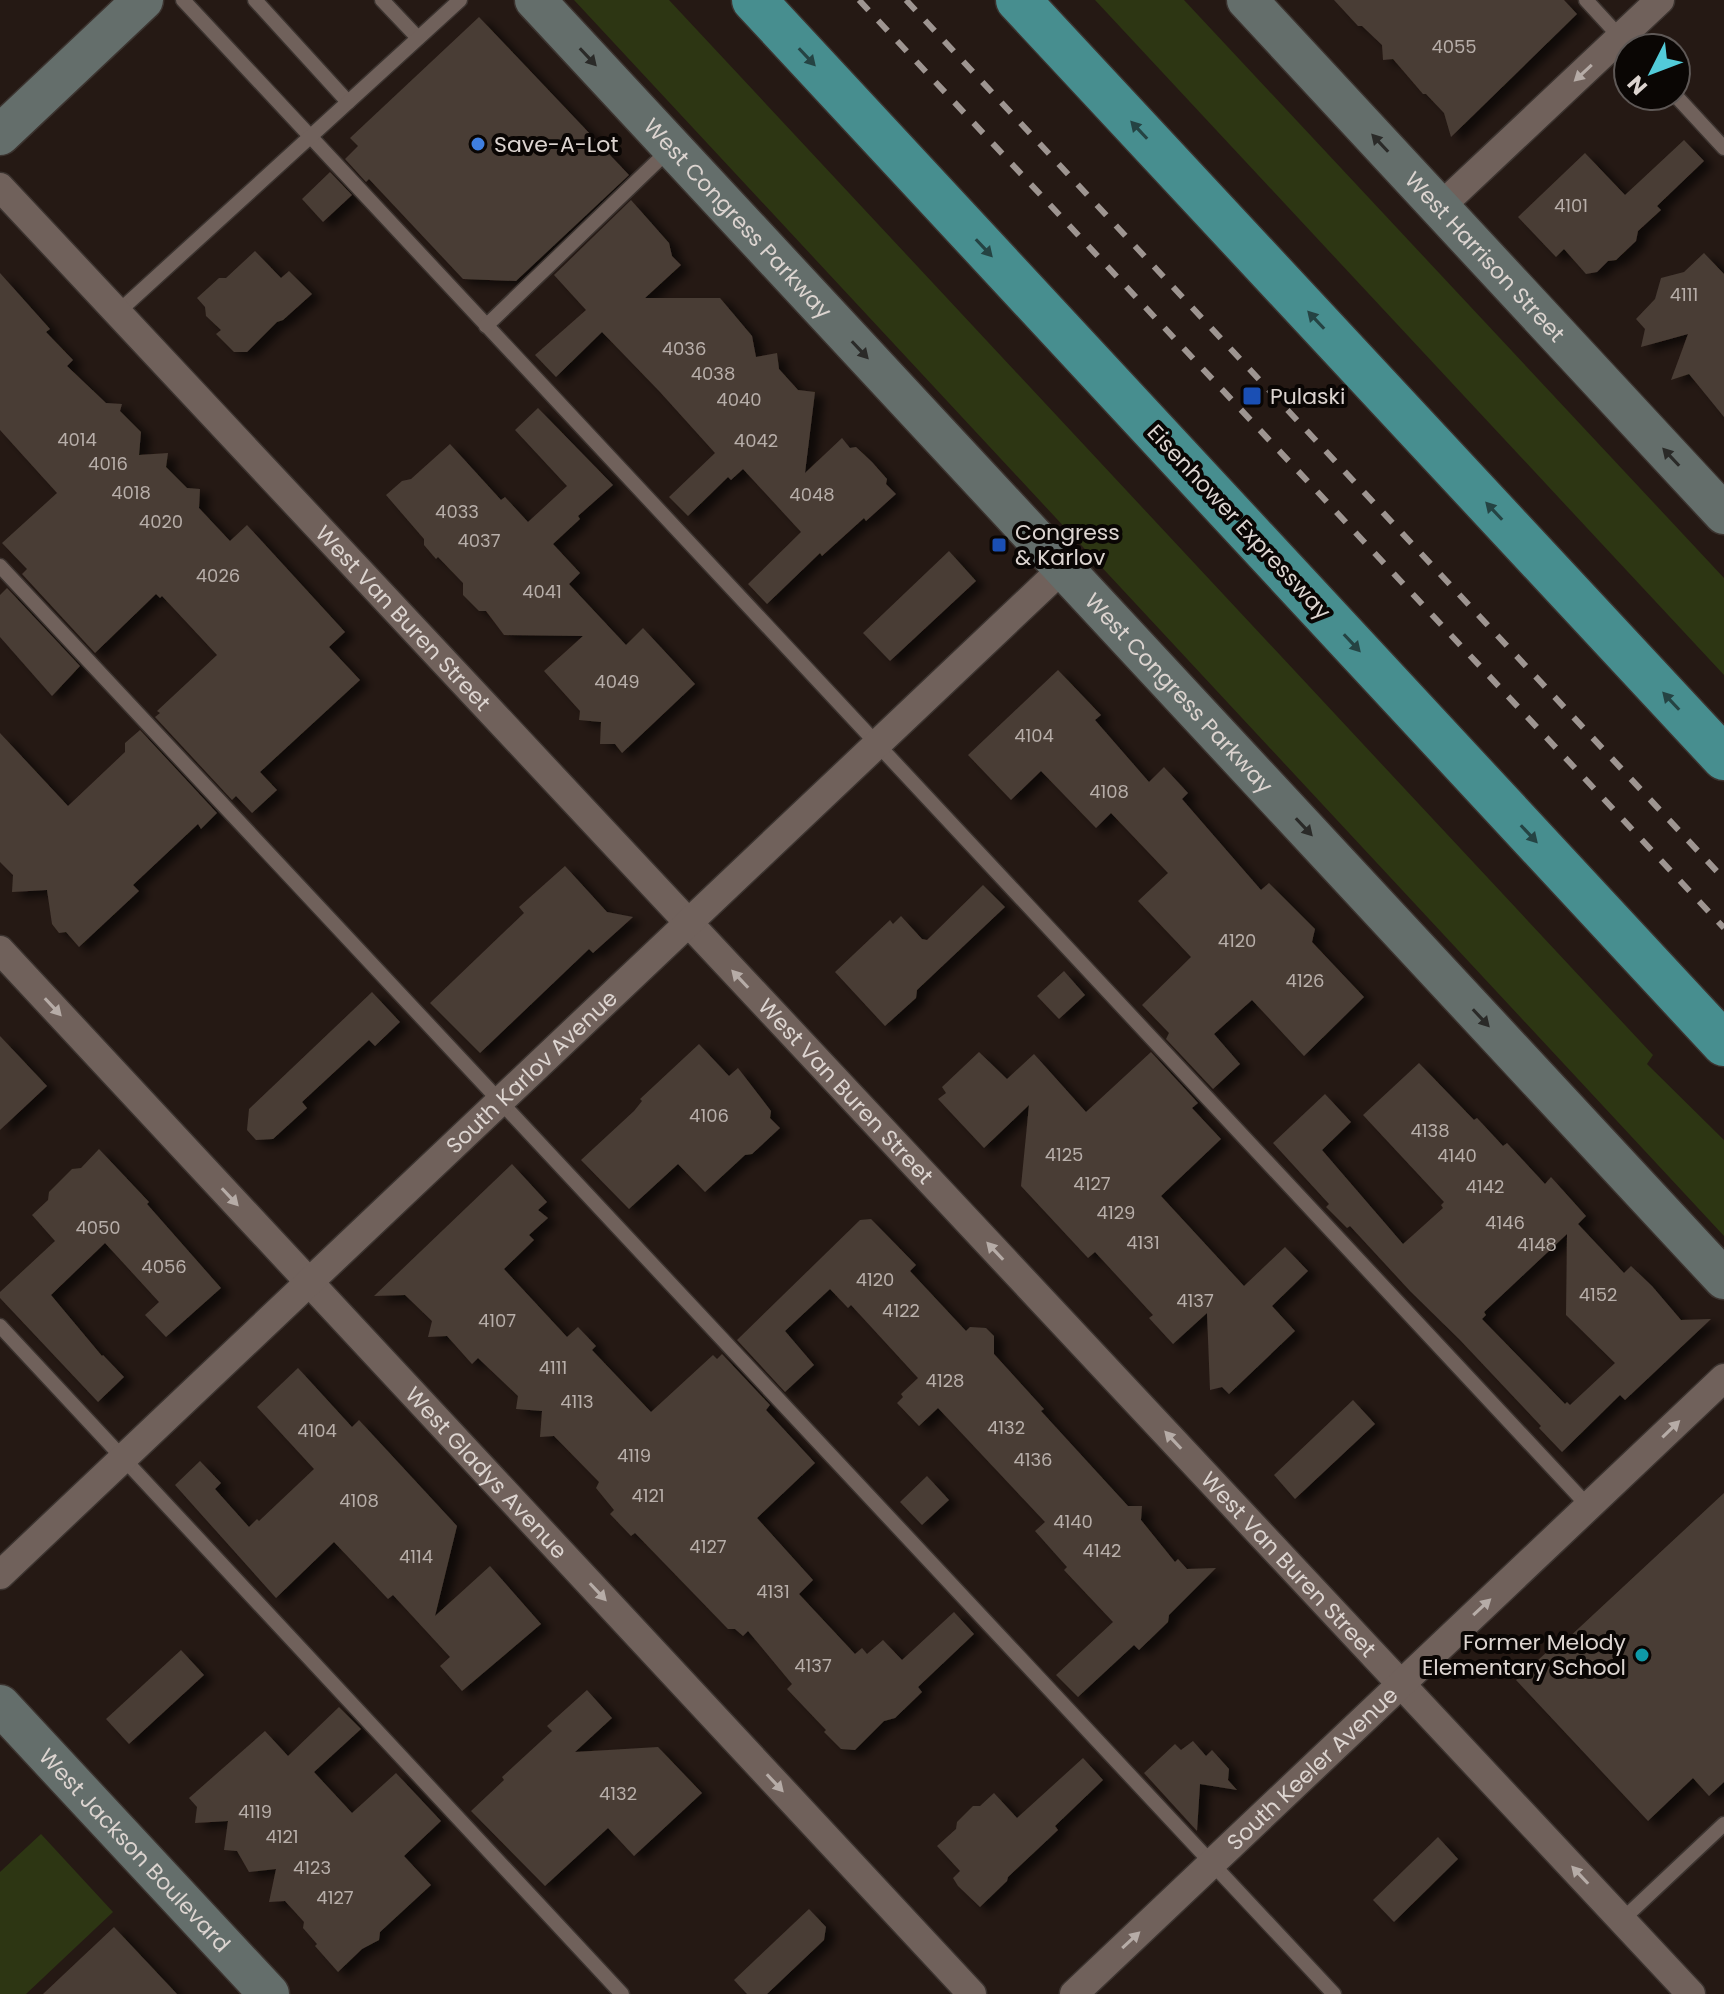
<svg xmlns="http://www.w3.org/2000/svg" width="1724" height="1994" viewBox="0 0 1724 1994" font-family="Poppins,sans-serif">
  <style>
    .green { fill: #2d3613 }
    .building { fill: #493d35; fill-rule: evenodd; filter: url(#shadow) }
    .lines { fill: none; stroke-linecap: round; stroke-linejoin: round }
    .lane-casing { stroke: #3b332f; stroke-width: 17 }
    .street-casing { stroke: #3b332f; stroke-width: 31 }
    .secondary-casing { stroke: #3b332f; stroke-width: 43 }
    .highway-casing { stroke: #3b332f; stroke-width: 47 }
    .lane { stroke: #70615b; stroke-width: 14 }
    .street { stroke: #70615b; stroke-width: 28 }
    .secondary { stroke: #646e6b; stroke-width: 40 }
    .highway { stroke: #478e8f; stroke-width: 44 }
    .rail { stroke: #9e9591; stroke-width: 6; stroke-dasharray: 14 14; stroke-linecap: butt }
    .oneway { fill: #2a2a28 }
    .oneway2 { fill: #254343 }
    .oneway3 { fill: #b6aca7 }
    .shop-dot { fill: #3f7fe0; stroke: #0a0604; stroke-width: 3 }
    .transit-dot { fill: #1a4fb4; stroke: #0a0604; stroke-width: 3 }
    .culture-dot { fill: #0f9aa8; stroke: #0a0604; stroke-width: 3 }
    .labels { text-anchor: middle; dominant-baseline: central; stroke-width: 8; stroke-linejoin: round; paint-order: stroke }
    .number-label { font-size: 18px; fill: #b7aea9 }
    .poi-label { font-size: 22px; fill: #dcd4d0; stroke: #0a0604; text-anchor: start }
    .street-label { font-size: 22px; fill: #dcd4d0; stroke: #0a0604 }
  </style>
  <defs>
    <filter id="shadow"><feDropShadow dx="9" dy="5" stdDeviation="4" flood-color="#0009"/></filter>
  </defs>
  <rect width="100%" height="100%" fill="#251914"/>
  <!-- green -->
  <g class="green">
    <path d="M574 0H669L1653 1055 1647 1064 1724 1140V1236Z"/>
    <path d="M1095 0H1184L1724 578V675Z"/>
    <path d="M41 1834 113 1912 26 1994H0V1872Z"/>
  </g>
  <!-- building -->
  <g class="building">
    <path d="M1334 0H1564L1577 14 1451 137 1444 113 1426 94H1423L1393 59 1383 60 1382 45 1362 26H1358Z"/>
    <path d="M479 17 629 175 516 281 463 279 369 179 366 182 345 159 358 146 350 138Z"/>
    <path d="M1684 140 1704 161 1657 206 1661 210 1638 231 1636 241 1616 260 1608 261 1597 272 1586 274 1564 249 1556 257 1518 217 1585 153 1625 195Z"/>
    <path d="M330 172 352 195 323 222 302 199Z"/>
    <path d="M631 200 669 243 672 256 681 265 645 298H720L752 336 756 357 777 353 779 369 798 390 815 392 805 473 842 438 850 448 856 447 872 462 887 479 886 484 896 494 866 521 864 518 822 556 820 553 767 604 748 584 801 532 743 469 731 480 728 477 688 516 669 497 715 453 660 392 602 332 556 377 535 355 586 310 554 275Z"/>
    <path d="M255 251 281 278 289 271 312 294 283 320 277 322 247 352H234L216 334 221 330 206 316 205 307 197 298 219 278H226Z"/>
    <path d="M1704 253 1724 274V417L1689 374 1671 380 1688 334 1641 347 1645 329 1636 319 1655 299 1661 278 1684 272Z"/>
    <path d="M0 273 50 329 46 332 73 360 67 366 106 403 122 404 120 411 141 432 139 455 168 453 166 467 187 488 200 489 199 508 230 541 247 525 345 632 329 647 360 680 260 772 277 790 252 813 236 796 232 800 155 717 160 713 157 711 217 655 162 596 160 598 156 594 95 653 22 574 27 569 2 543 57 493 0 430Z"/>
    <path d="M538 408 613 485 578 516 580 519 553 544 580 573 569 584 626 645 643 628 695 684 622 753 615 744H600L601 722 579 720 580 711 544 671 583 636 504 635 486 611H479L463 595V583L438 557 436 559 424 545V539L386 495 402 481 411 479 450 444 501 500 505 497 528 522 567 486 515 430Z"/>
    <path d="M949 551 976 581 890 661 863 633Z"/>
    <path d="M7 588 80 666 52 696 0 637V595Z"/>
    <path d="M1058 670 1101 715 1095 720 1149 782 1164 767 1188 793 1182 799 1261 890 1269 883 1315 929 1312 942 1364 997 1304 1056 1252 1000 1214 1034 1240 1064 1213 1089 1166 1039 1169 1033 1142 1005 1191 957 1138 901 1168 873 1111 813 1096 828 1041 771 1011 800 968 755Z"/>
    <path d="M140 730 217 813 201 829 198 824 133 885 139 891 79 947 66 932 59 933 52 924 47 890 12 892 13 875 0 862V733L68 806 125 752V743Z"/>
    <path d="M565 866 607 912 633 917 593 953 589 949 480 1053 430 1003 524 913 519 907Z"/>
    <path d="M983 885 1005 907 917 990 916 998 885 1026 835 972 890 920 893 924 901 916 922 939 927 940Z"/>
    <path d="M1064 971 1085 995 1059 1019 1037 996Z"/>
    <path d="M372 992 400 1022 375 1046 369 1040 302 1102 307 1108 273 1139 256 1140 247 1130 249 1109Z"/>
    <path d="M0 1036 47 1086 0 1130Z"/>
    <path d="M699 1044 729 1076 738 1068 771 1111 770 1118 780 1128 752 1154 745 1155 705 1192 678 1164 629 1209 581 1160 634 1111 642 1101 640 1099Z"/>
    <path d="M979 1052 1007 1079 1034 1054 1086 1112 1151 1052 1198 1103 1192 1108 1221 1139 1161 1196 1244 1286 1285 1247 1308 1271 1272 1306 1295 1331 1229 1394 1222 1387 1210 1390 1207 1313 1173 1344 1149 1318 1153 1315 1095 1252 1088 1258 1021 1186 1029 1105 984 1148 938 1099 946 1093 942 1087Z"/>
    <path d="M1419 1063 1474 1120 1477 1118 1503 1146 1507 1143 1545 1184 1551 1177 1586 1216 1578 1224 1624 1273 1631 1266 1652 1286 1681 1320 1711 1319 1625 1400 1620 1395 1562 1452 1539 1428 1541 1426 1460 1340 1410 1291 1350 1226 1347 1228 1326 1207 1329 1204 1273 1143 1325 1094 1351 1122 1322 1150 1403 1244 1443 1208 1441 1205 1444 1202 1363 1115ZM1567 1234 1566 1315 1615 1363 1570 1405 1567 1402 1565 1404 1482 1319 1486 1315 1484 1312Z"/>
    <path d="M99 1149 149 1202 147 1204 221 1288 166 1337 145 1315 159 1302 105 1243 51 1295 102 1356 103 1355 124 1377 98 1402 0 1298V1292L55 1241 32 1215 48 1200 49 1192 72 1169 81 1168Z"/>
    <path d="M512 1164 547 1202 538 1210 548 1218 529 1235 534 1240 504 1269 567 1337 578 1327 596 1346 592 1350 651 1412 713 1355 717 1359 722 1354 770 1405 766 1410 815 1463 757 1518 813 1580 799 1594 855 1654 862 1648 867 1654 883 1640 902 1660 954 1612 974 1634 918 1687 922 1692 895 1718 884 1721 855 1750 841 1749 824 1732 826 1730 787 1689 792 1684 748 1631 743 1636 735 1629H728L635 1533 631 1536 610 1514 614 1510 596 1488 599 1482 554 1436 540 1437 542 1411 516 1409 518 1396 478 1358 472 1364 447 1336 428 1337 432 1321 405 1295 374 1296Z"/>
    <path d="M871 1219 916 1265 910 1271 966 1331 970 1327 986 1328 994 1336V1354L1044 1409 1041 1411 1128 1506H1142L1141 1520 1175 1562 1178 1559 1187 1569 1216 1568 1169 1615 1168 1622 1139 1650 1134 1645 1078 1697 1056 1675 1113 1622 1064 1570 1067 1567 1035 1531 1045 1522 938 1408 919 1426 897 1403 903 1397 901 1394 918 1378 851 1305 848 1308 830 1289 785 1331 814 1365 785 1392 737 1340 860 1220Z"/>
    <path d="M298 1368 352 1427 359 1420 457 1526 435 1616 490 1566 541 1624 462 1691 440 1666 450 1657 393 1595 388 1599 334 1542 276 1598 175 1485 200 1461 221 1483 215 1489 249 1527 257 1519 259 1521 314 1469 257 1407Z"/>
    <path d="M1353 1400 1375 1424 1295 1499 1274 1475Z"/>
    <path d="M927 1476 949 1500 922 1525 900 1502Z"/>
    <path d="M1724 1493V1782L1709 1796 1693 1778 1648 1821 1516 1680 1548 1651 1551 1654Z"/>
    <path d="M181 1650 204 1675 129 1744 106 1719Z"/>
    <path d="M587 1690 612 1718 575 1752 658 1747 702 1793 634 1856 608 1828 545 1886 471 1811 504 1780 502 1777 552 1731 547 1726Z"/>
    <path d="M339 1707 361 1729 314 1772 352 1813 396 1773 441 1821 404 1856 431 1885 380 1932 379 1940 362 1949 338 1972 315 1946 317 1944 303 1928 304 1922 285 1901 269 1902 276 1869 249 1872 237 1851 224 1850 228 1821 195 1823 197 1807 189 1798 265 1731 288 1756Z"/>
    <path d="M1193 1741 1206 1756 1212 1750 1229 1769 1228 1780 1237 1790 1200 1784 1197 1831 1144 1773 1175 1744 1181 1750Z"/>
    <path d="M1083 1758 1103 1780 1055 1826 1058 1830 1008 1877 1007 1881 980 1907 958 1886 953 1878 960 1871 937 1846 956 1829 957 1822 973 1806H980L994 1793 1017 1818Z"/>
    <path d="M1438 1837 1458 1859 1394 1922 1373 1900Z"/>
    <path d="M809 1909 826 1927 824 1940 767 1994H747L734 1980Z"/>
    <path d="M114 1927 177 1994H43Z"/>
  </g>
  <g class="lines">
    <!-- lane casing -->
    <g class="lane-casing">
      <g id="lane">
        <path d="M183 0 1589 1507"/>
        <path d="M255 0 348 102"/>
        <path d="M382 0 418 38"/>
        <path d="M1586 0 1630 48"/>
        <path d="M1676 96 1724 148"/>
        <path d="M117 313 460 0"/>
        <path d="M486 326 670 149"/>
        <path d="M0 566 1334 1994"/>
        <path d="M0 1326 622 1994"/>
        <path d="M1622 1920 1724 1824"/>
      </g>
    </g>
    <!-- street casing -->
    <g class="street-casing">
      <g id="street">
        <path id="s1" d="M0 187 1691 1994"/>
        <path d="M1439 208 1660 0"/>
        <path id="s2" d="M0 950 972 1994"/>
        <path id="s3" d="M0 1575 1063 568"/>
        <path id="s4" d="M1074 1994 1724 1378"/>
      </g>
    </g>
    <!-- secondary casing -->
    <g class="secondary-casing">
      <g id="secondary">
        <path id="s5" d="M535 0 1724 1279"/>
        <path id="s6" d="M1247 0 1724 514"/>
        <path d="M0 135 143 0"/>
        <path id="s7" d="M0 1705 269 1994"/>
      </g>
    </g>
    <!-- highway casing -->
    <g class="highway-casing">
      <g id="highway">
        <path d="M754 0 1724 1044"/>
        <path d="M1018 0 1724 758"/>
      </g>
    </g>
    <!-- lane -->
    <use href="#lane" class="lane"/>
    <!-- street -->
    <use href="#street" class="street"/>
    <!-- secondary -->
    <use href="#secondary" class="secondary"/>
    <!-- highway -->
    <use href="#highway" class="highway"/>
    <!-- rail -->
    <g class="rail">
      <path d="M859 0 1724 928"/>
      <path d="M906 0 1724 879"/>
    </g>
  </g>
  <!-- one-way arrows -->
  <defs><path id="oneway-solid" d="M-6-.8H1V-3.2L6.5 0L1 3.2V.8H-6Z" transform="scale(2)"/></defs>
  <g class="oneway">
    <use href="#oneway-solid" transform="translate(588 57) rotate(47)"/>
    <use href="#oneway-solid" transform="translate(1380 143) rotate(-133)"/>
    <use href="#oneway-solid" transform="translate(860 350) rotate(47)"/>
    <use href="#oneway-solid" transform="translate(1671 457) rotate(-133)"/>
    <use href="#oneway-solid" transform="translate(1304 827) rotate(47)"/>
    <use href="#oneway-solid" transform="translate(1481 1018) rotate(47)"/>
  </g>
  <g class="oneway2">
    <use href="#oneway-solid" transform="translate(807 57) rotate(47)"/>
    <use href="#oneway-solid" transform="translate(1139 130) rotate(-133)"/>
    <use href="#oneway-solid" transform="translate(984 248) rotate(47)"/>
    <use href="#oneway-solid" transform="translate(1316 320) rotate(-133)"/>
    <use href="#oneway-solid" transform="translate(1494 511) rotate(-133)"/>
    <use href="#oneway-solid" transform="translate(1352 643) rotate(47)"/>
    <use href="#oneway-solid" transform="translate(1671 701) rotate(-133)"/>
    <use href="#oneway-solid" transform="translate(1529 834) rotate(47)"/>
  </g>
  <g class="oneway3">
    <use href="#oneway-solid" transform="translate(1583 73) rotate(137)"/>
    <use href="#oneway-solid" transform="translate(740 979) rotate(-133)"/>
    <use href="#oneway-solid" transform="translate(53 1007) rotate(47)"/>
    <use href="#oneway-solid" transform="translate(230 1197) rotate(47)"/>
    <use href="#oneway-solid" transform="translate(995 1251) rotate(-133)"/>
    <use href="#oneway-solid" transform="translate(1671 1429) rotate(-44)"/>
    <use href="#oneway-solid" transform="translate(1173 1440) rotate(-133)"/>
    <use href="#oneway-solid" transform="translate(598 1592) rotate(47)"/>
    <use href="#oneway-solid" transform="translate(1482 1607) rotate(-43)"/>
    <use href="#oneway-solid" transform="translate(775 1783) rotate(47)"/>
    <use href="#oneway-solid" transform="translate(1580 1875) rotate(-133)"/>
    <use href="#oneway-solid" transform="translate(1131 1940) rotate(-43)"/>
  </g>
  <!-- markers -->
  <circle class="shop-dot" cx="478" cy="144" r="8"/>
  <g class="transit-dot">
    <rect x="1242" y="386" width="20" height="20" rx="4"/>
    <rect x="991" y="537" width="16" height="16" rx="4"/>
  </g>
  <circle class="culture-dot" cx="1642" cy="1655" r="8"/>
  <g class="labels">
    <!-- number labels -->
    <g class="number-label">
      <text x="1454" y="46">4055</text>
      <text x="1571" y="205">4101</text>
      <text x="1684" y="294">4111</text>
      <text x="684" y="348">4036</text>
      <text x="713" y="373">4038</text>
      <text x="739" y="399">4040</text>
      <text x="77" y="439">4014</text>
      <text x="756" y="440">4042</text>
      <text x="108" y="463">4016</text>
      <text x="131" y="492">4018</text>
      <text x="812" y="494">4048</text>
      <text x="457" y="511">4033</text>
      <text x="161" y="521">4020</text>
      <text x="479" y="540">4037</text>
      <text x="218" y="575">4026</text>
      <text x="542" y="591">4041</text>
      <text x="617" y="681">4049</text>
      <text x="1034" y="735">4104</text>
      <text x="1109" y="791">4108</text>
      <text x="1237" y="940">4120</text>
      <text x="1305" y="980">4126</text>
      <text x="709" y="1115">4106</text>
      <text x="1430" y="1130">4138</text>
      <text x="1064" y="1154">4125</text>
      <text x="1457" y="1155">4140</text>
      <text x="1092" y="1183">4127</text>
      <text x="1485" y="1186">4142</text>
      <text x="1116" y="1212">4129</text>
      <text x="1505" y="1222">4146</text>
      <text x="98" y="1227">4050</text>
      <text x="1143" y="1242">4131</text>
      <text x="1537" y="1244">4148</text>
      <text x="164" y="1266">4056</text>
      <text x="875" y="1279">4120</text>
      <text x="1598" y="1294">4152</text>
      <text x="1195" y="1300">4137</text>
      <text x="901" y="1310">4122</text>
      <text x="497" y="1320">4107</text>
      <text x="553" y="1367">4111</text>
      <text x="945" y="1380">4128</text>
      <text x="577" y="1401">4113</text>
      <text x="1006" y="1427">4132</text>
      <text x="317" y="1430">4104</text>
      <text x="634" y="1455">4119</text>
      <text x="1033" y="1459">4136</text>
      <text x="648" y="1495">4121</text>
      <text x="359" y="1500">4108</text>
      <text x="1073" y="1521">4140</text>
      <text x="708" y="1546">4127</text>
      <text x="1102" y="1550">4142</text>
      <text x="416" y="1556">4114</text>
      <text x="773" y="1591">4131</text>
      <text x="813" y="1665">4137</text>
      <text x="618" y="1793">4132</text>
      <text x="255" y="1811">4119</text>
      <text x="282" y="1836">4121</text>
      <text x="312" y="1867">4123</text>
      <text x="335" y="1897">4127</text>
    </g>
    <!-- poi labels -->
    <g class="poi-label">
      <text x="494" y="144">Save-A-Lot</text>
      <text x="1270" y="396">Pulaski</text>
      <text x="1015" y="532">Congress<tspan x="1015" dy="25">&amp; Karlov</tspan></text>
      <text x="1626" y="1642" text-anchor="end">Former Melody<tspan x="1626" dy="25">Elementary School</tspan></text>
    </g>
    <!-- street labels -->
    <g class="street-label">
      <text stroke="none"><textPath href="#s5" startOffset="298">West Congress Parkway</textPath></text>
      <text stroke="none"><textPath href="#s6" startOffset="350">West Harrison Street</textPath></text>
      <text transform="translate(1239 522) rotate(47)">Eisenhower Expressway</text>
      <text stroke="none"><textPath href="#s1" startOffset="590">West Van Buren Street</textPath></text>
      <text stroke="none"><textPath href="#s5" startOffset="946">West Congress Parkway</textPath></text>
      <text stroke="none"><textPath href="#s3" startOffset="732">South Karlov Avenue</textPath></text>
      <text stroke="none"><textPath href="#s1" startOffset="1238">West Van Buren Street</textPath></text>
      <text stroke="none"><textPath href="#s2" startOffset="714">West Gladys Avenue</textPath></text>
      <text stroke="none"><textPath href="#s1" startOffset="1886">West Van Buren Street</textPath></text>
      <text stroke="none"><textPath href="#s4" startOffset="328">South Keeler Avenue</textPath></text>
      <text stroke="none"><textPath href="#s7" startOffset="198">West Jackson Boulevard</textPath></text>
    </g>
  </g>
  <!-- north arrow -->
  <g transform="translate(1652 72) rotate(228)"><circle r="38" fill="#0a0604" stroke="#5e5856" stroke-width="2"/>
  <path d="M0-6L14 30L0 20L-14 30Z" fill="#52cbd9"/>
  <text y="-12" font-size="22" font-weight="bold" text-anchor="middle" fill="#dcd4d0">N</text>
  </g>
</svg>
